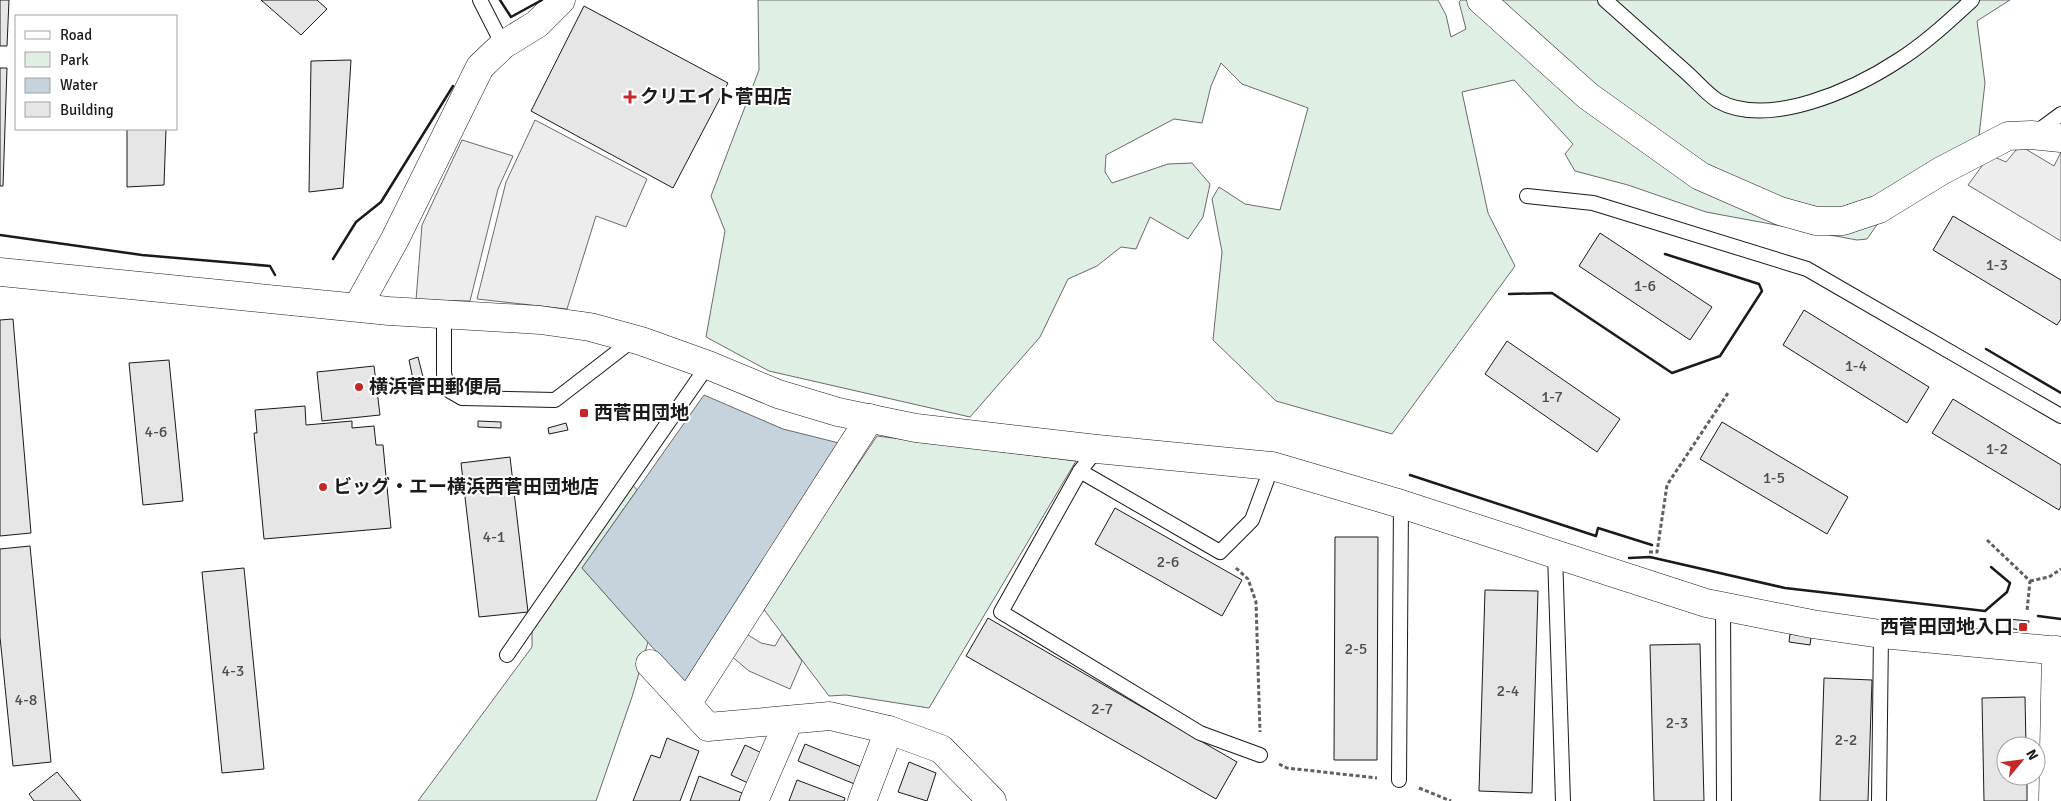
<svg xmlns="http://www.w3.org/2000/svg" width="2061" height="801" viewBox="0 0 2061 801" font-family="Signika,'Noto Sans JP',sans-serif">
  <style>
    .green { fill: #e0efe3; stroke: #6a6a6a }
    .parking { fill: #ededed; stroke: #6a6a6a }
    .water { fill: #c6d2dc; stroke: #6a6a6a }
    .building { fill: #e6e6e6; stroke: #1a1a1a }
    .lines { fill: none; stroke-linecap: round; stroke-linejoin: round }
    .service-casing { stroke: #1a1a1a; stroke-width: 16 }
    .minor-casing { stroke: #1a1a1a; stroke-width: 29 }
    .tertiary-casing { stroke: #1a1a1a; stroke-width: 29 }
    .path { stroke: #5f5f5f; stroke-width: 3; stroke-dasharray: 4 2.5; stroke-linecap: butt }
    .service { stroke: #fff; stroke-width: 14 }
    .minor { stroke: #fff; stroke-width: 28 }
    .tertiary { stroke: #fff; stroke-width: 28 }
    .wall { stroke: #1a1a1a; stroke-width: 2.5 }
    .poi-dot { fill: #c62828; stroke: #fff; stroke-width: 2 }
    .labels { text-anchor: middle; dominant-baseline: central; stroke-width: 4; stroke-linejoin: round; paint-order: stroke }
    .number-label { font-size: 16px; fill: #4d4d4d }
    .poi-label { font-size: 19px; font-weight: bold; fill: #1a1a1a; stroke: #fff; text-anchor: start }
  </style>
  <rect width="100%" height="100%" fill="#fff"/>
  <!-- green -->
  <g class="green">
    <path d="M758 0H1438L1446 15 1451 37 1466 29 1459 2 1461 0H2010L1977 21 1985 83 1979 136 1886 212 1867 239 1857 240 1706 212 1628 185 1575 171 1565 154 1573 144 1514 80 1462 92 1488 213 1515 266 1392 434 1276 401 1213 340 1222 252 1212 199 1219 187 1245 204 1280 210 1308 108 1242 84 1221 63 1211 86 1202 123 1174 119 1106 155 1105 172 1112 183 1168 164 1192 163 1210 184 1203 217 1188 239 1150 217 1136 249 1121 247 1097 266 1068 279 1040 337 970 417 769 371 706 337 725 231 711 196 759 70Z"/>
    <path d="M877 436 1076 461 929 708 846 695 829 696 762 607Z"/>
    <path d="M633 485 637 490 582 568 648 642 632 697 596 801H418L532 647V632L528 618Z"/>
  </g>
  <!-- parking -->
  <g class="parking">
    <path d="M535 120 647 179 626 227 596 216 567 309 477 299 506 182Z"/>
    <path d="M462 140 513 156 498 189 470 301 416 300 422 225Z"/>
    <path d="M2024 148 2054 166 2061 152V241L1968 185 1990 155 2006 162 2016 150Z"/>
    <path d="M745 633 761 643 775 646 782 634 802 661 790 689 749 671 730 655Z"/>
  </g>
  <!-- water -->
  <path class="water" d="M704 395 783 429 839 443 684 683 582 568Z"/>
  <!-- building -->
  <g class="building">
    <path d="M0 0H9L7 46H0Z"/>
    <path d="M261 0H317L327 9 301 35Z"/>
    <path d="M584 6 728 83 673 188 531 111Z"/>
    <path d="M351 60 343 188 309 192 311 61Z"/>
    <path d="M0 68H7L3 186H0Z"/>
    <path d="M127 129H166L164 185 127 187Z"/>
    <path d="M1953 216 2061 280V319L2057 325 1933 250Z"/>
    <path d="M1600 233 1712 307 1690 340 1579 266Z"/>
    <path d="M1804 310 1929 387 1907 423 1783 345Z"/>
    <path d="M13 319 31 533 0 536V320Z"/>
    <path d="M1507 341 1620 419 1597 452 1485 374Z"/>
    <path d="M418 357 423 377 413 379 409 360Z"/>
    <path d="M169 360 183 501 143 505 129 363Z"/>
    <path d="M374 366 380 415 322 421 317 372Z"/>
    <path d="M1953 399 2061 465V506L2059 510 1932 433Z"/>
    <path d="M305 406 306 425 352 421V428L374 426 376 445H383L391 528 264 539 254 433H257L255 410Z"/>
    <path d="M478 421 501 422V428L478 427Z"/>
    <path d="M1722 422 1848 497 1827 534 1700 459Z"/>
    <path d="M566 423 568 430 549 434 548 428Z"/>
    <path d="M510 457 528 612 479 617 461 463Z"/>
    <path d="M1115 508 1242 580 1222 616 1095 544Z"/>
    <path d="M1335 537H1378L1377 760H1334Z"/>
    <path d="M30 546 51 762 13 766 0 637V549Z"/>
    <path d="M244 568 264 769 222 773 202 572Z"/>
    <path d="M1485 590 1538 591 1532 793 1479 791Z"/>
    <path d="M988 618 1237 762 1216 799 966 656Z"/>
    <path d="M2008 619 2029 621 2027 631 2007 628Z"/>
    <path d="M1790 634 1811 637 1810 645 1789 642Z"/>
    <path d="M1700 644 1704 801H1654L1650 645Z"/>
    <path d="M1824 678 1872 680 1868 801H1820Z"/>
    <path d="M2025 697 2026 746H2006V776H2027V801H1984L1982 698Z"/>
    <path d="M667 738 699 751 680 801H633L651 755 660 758Z"/>
    <path d="M805 744 864 768 857 785 798 761Z"/>
    <path d="M745 745 766 755 752 785 731 775Z"/>
    <path d="M909 762 936 773 927 801 898 792Z"/>
    <path d="M57 772 81 801H34L29 794Z"/>
    <path d="M699 776 742 793 739 801H690Z"/>
    <path d="M797 780 845 798 844 801H789Z"/>
  </g>
  <g class="lines">
    <!-- service casing -->
    <g class="service-casing">
      <g id="service">
        <path d="M480 0 503 45"/>
        <path d="M1605 0C1632 24 1660 49 1687 73 1697 82 1707 94 1718 101 1769 129 1855 89 1899 60 1926 43 1949 21 1972 0"/>
        <path d="M2034 134 2061 114"/>
        <path d="M1527 196 1593 203 1807 269 2061 416"/>
        <path d="M444 314V374L450 391 462 398 555 400 634 339"/>
        <path d="M1097 449 1080 471 1001 612 1200 733 1260 755"/>
        <path d="M1080 471 1220 552 1252 520 1272 466"/>
        <path d="M1555 554 1563 801"/>
        <path d="M1723 606 1724 801"/>
        <path d="M507 655 708 365"/>
        <path d="M1399 780 1401 504"/>
        <path d="M1879 801 1881 634"/>
      </g>
    </g>
    <!-- minor casing -->
    <g class="minor-casing">
      <g id="minor">
        <path d="M1481 0 1588 96 1700 176 1780 211 1816 221H1843L1879 209 1941 171 2008 136 2031 135 2061 138"/>
        <path d="M358 306 395 239 480 67 503 45 537 24 561 0"/>
        <path d="M870 418 687 704 708 727 830 716 889 730 941 749 992 801"/>
        <path d="M650 664 687 704"/>
        <path d="M754 801 789 720"/>
        <path d="M862 801 889 730"/>
        <path d="M2053 801 2056 650"/>
      </g>
    </g>
    <!-- tertiary casing -->
    <g class="tertiary-casing">
      <path id="tertiary" d="M0 272 389 311 540 320 590 327 641 341 708 365 778 394 838 412 916 428 1097 449 1272 466 1401 504 1706 603 1812 624 1881 634 2061 651"/>
    </g>
    <!-- path -->
    <g class="path">
      <path d="M1987 540 2030 581 2027 611"/>
      <path d="M1649 552H1657L1667 485 1728 393"/>
      <path d="M1236 568 1248 579 1256 602 1260 732"/>
      <path d="M2030 581 2049 577 2061 569"/>
      <path d="M1279 764 1287 768 1377 778"/>
      <path d="M1419 788 1451 801"/>
    </g>
    <!-- service -->
    <use href="#service" class="service"/>
    <!-- minor -->
    <use href="#minor" class="minor"/>
    <!-- tertiary -->
    <use href="#tertiary" class="tertiary"/>
    <!-- wall -->
    <g class="wall">
      <path d="M500 0 511 17 542 0"/>
      <path d="M0 235 142 255 270 266 275 275"/>
      <path d="M333 259 356 222 381 202 453 86"/>
      <path d="M1509 294 1552 293 1672 373 1720 356 1762 291 1759 284 1665 254"/>
      <path d="M1986 349 2061 393"/>
      <path d="M1410 475 1596 536 1598 528 1652 545"/>
      <path d="M1629 558 1650 557 1785 588 1985 611 2007 592 2010 583 1991 567"/>
      <path d="M2038 616 2061 619"/>
    </g>
  </g>
  <!-- markers -->
  <g class="poi-dot">
    <path d="M627.5 89.5h5v5h5v5h-5v5h-5v-5h-5v-5h5z"/>
    <circle cx="359" cy="387" r="5"/>
    <rect x="579" y="408" width="10" height="10" rx="2.5"/>
    <circle cx="323" cy="487" r="5"/>
    <rect x="2018" y="622" width="10" height="10" rx="2.5"/>
  </g>
  <g class="labels">
    <!-- number labels -->
    <g class="number-label">
      <text x="1997" y="265">1-3</text>
      <text x="1645" y="286">1-6</text>
      <text x="1856" y="366">1-4</text>
      <text x="1552" y="397">1-7</text>
      <text x="156" y="432">4-6</text>
      <text x="1997" y="449">1-2</text>
      <text x="1774" y="478">1-5</text>
      <text x="494" y="537">4-1</text>
      <text x="1168" y="562">2-6</text>
      <text x="1356" y="649">2-5</text>
      <text x="233" y="671">4-3</text>
      <text x="1508" y="691">2-4</text>
      <text x="26" y="700">4-8</text>
      <text x="1102" y="709">2-7</text>
      <text x="1677" y="723">2-3</text>
      <text x="1846" y="740">2-2</text>
    </g>
    <!-- poi labels -->
    <g class="poi-label">
      <text x="640" y="97">クリエイト菅田店</text>
      <text x="369" y="387">横浜菅田郵便局</text>
      <text x="594" y="413">西菅田団地</text>
      <text x="333" y="487">ビッグ・エー横浜西菅田団地店</text>
      <text x="2013" y="627" text-anchor="end">西菅田団地入口</text>
    </g>
  </g>
  <!-- legend -->
  <rect x="15" y="15" width="162" height="115" fill="#ffffff" stroke="#a3a3a3"/>
  <rect x="25" y="31" width="25" height="8" fill="#ffffff" stroke="#a3a3a3"/>
  <text x="60" y="40" font-size="15" fill="#1a1a1a">Road</text>
  <rect x="25" y="52" width="25" height="15" fill="#e0efe3" stroke="#a3a3a3"/>
  <text x="60" y="65" font-size="15" fill="#1a1a1a">Park</text>
  <rect x="25" y="78" width="25" height="15" fill="#c6d2dc" stroke="#a3a3a3"/>
  <text x="60" y="90" font-size="15" fill="#1a1a1a">Water</text>
  <rect x="25" y="102" width="25" height="15" fill="#e6e6e6" stroke="#a3a3a3"/>
  <text x="60" y="115" font-size="15" fill="#1a1a1a">Building</text>
  <!-- north arrow -->
  <g transform="translate(2021 761) rotate(61)"><circle r="24" fill="#ffffff" stroke="#a3a3a3"/>
  <path d="M0-4L9 19L0 12L-9 19Z" fill="#c62828"/>
  <text y="-8" font-size="14" font-weight="bold" text-anchor="middle" fill="#1a1a1a">N</text>
  </g>
</svg>
